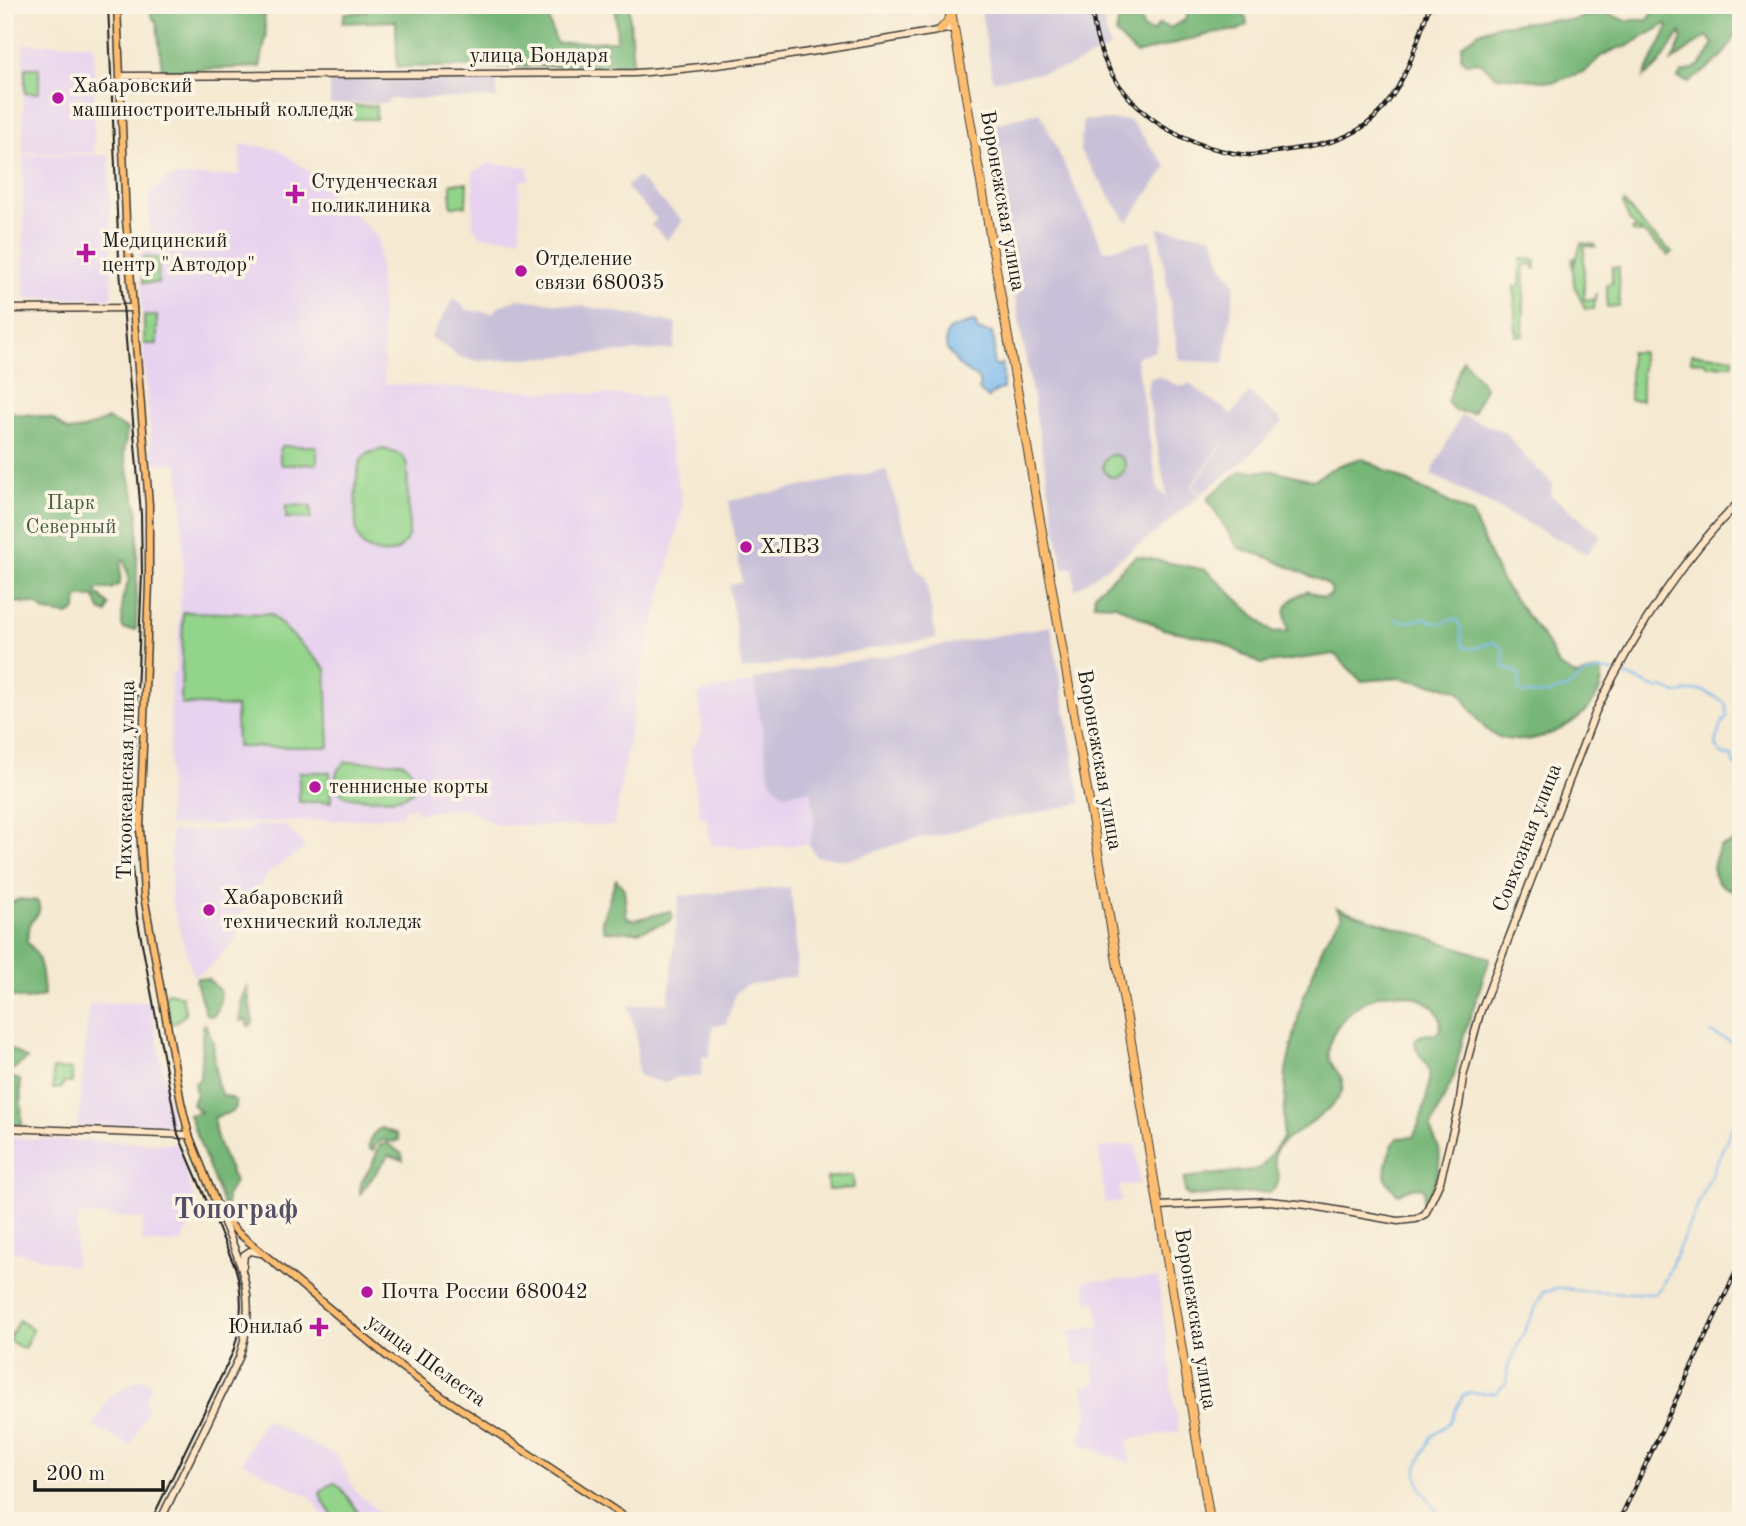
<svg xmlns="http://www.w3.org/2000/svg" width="1746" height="1526" viewBox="0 0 1746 1526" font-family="'Old Standard TT',serif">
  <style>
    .built { fill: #e7d2ef }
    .industrial { fill: #c8bfd8 }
    .green { fill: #93d48b; stroke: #587854; stroke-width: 2 }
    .forest { fill: #76b677; stroke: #49694a; stroke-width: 2 }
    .water { fill: #79baee; stroke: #4a6b85; stroke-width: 2 }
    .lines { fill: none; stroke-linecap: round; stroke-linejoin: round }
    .stream { stroke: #79baee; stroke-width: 2 }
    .secondary-casing { stroke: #3d3b37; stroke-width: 9 }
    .primary-casing { stroke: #3d3b37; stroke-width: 9 }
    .highway-casing { stroke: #3d3b37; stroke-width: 10 }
    .secondary { stroke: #fee5c5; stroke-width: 6 }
    .primary { stroke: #fcbd6f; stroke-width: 6 }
    .highway { stroke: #fcbd6f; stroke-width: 8 }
    .tram { stroke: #1c1c1c; stroke-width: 2 }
    .rail-casing { stroke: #1c1c1c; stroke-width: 4.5 }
    .rail { stroke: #fcf5e5; stroke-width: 2; stroke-dasharray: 5; stroke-linecap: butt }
    .poi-dot { fill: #b5179e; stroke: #fcf5e5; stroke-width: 2.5 }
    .labels { text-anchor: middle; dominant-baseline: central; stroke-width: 7; stroke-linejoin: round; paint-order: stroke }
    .street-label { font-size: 21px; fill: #1c1c1c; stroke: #fcf5e5 }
    .poi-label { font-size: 21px; fill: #1c1c1c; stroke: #fcf5e5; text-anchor: start }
    .park-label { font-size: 21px; fill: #465c43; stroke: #fcf5e5 }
    .district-label { font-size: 28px; font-weight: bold; fill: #555065; stroke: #fcf5e5 }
  </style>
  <rect width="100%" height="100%" fill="#fcf5e5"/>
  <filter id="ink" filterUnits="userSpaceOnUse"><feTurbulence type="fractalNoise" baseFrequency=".0143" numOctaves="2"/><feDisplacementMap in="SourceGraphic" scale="14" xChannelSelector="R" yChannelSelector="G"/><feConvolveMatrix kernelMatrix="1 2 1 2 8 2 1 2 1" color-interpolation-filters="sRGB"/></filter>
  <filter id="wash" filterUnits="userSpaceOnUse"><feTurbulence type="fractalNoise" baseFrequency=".00686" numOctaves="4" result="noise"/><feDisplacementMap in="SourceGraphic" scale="28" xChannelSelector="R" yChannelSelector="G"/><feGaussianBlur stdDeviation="1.57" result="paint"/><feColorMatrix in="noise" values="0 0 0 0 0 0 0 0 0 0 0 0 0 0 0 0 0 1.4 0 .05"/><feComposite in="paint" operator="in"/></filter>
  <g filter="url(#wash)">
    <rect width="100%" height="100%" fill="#f5e9d1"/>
    <!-- built -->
    <g class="built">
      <rect x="23" y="44" width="71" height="109"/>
      <path d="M240 144 278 149 306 169 378 237 385 384 661 397 683 507 638 687 614 826 498 825 463 808 418 813 416 807 404 809 403 815 363 819 168 826 171 677 176 669 183 561 182 500 178 463H153L144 361 139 237H150L148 195 168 177 240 175Z"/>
      <path d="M23 155H109L112 298 24 299Z"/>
      <path d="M488 163 528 167 529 179 520 181V238L480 236 473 227V172Z"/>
      <path d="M755 682 769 778 811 790 815 821 809 844 757 848 711 845 706 817H700L690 747H694L703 730 698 693Z"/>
      <path d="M285 825 303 843 304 849 270 871 238 919 237 939 206 970 193 976 171 900V831H248L254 826Z"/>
      <path d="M150 1002 173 1126 78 1127 89 1004Z"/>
      <path d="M5 1138 178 1144 196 1205 192 1222 181 1243H142L143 1219 78 1214 75 1267 5 1249Z"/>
      <path d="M1135 1144 1140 1184 1119 1186 1121 1201 1105 1203 1099 1148Z"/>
      <path d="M1158 1278 1171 1375 1170 1382 1179 1431 1127 1440 1131 1464 1078 1443 1084 1426V1418L1089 1417 1083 1387 1096 1384 1093 1363 1078 1365 1075 1363 1069 1331 1100 1326 1096 1302 1087 1303 1084 1281Z"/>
      <path d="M142 1378 152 1385 146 1399 148 1409 130 1446 93 1426 110 1396Z"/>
      <path d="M264 1419 337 1456 355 1491 388 1520 401 1521H327L311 1498 313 1491 310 1497 242 1462Z"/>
    </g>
    <!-- industrial -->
    <g class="industrial">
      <path d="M980 5H1103L1102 13 1110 48 1067 68 993 81Z"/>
      <path d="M497 75V98L388 99V103L330 104V76Z"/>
      <path d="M1040 112 1104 251 1151 240 1158 343 1154 352 1139 355 1136 359 1158 490 1167 497 1147 392 1150 378 1158 376 1179 386H1186L1188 383 1232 415 1249 392 1283 422 1242 462 1201 494 1193 486 1224 444 1223 439V443L1191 486 1200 495 1154 534 1075 590 1073 567 1063 568 985 127Z"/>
      <path d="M1083 120H1130L1167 167 1127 222 1080 151Z"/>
      <path d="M637 177 683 221 667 240 651 225 657 219 626 187Z"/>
      <path d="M1158 228 1211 236 1215 241 1221 264 1235 284 1224 363 1179 360Z"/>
      <path d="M454 298 467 310 492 313 501 305 519 299 589 307 660 320 676 324 674 349 480 361 460 357 431 337Z"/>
      <path d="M1461 415 1506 433 1526 458 1553 484 1550 495 1601 535 1587 554 1431 474Z"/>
      <path d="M886 470 916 567 925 576 936 638 742 670 729 585 742 582 729 501Z"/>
      <path d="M1051 626 1081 803 1018 817 989 820 943 835 910 840 849 860 816 856 809 844 815 821 811 790 783 794 769 778 754 679Z"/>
      <path d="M790 887 795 927 797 976 745 986 736 992 726 1024 713 1025 709 1057 703 1056 701 1077H678L664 1083 638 1075 636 1033 628 1006 653 1003 668 1004 679 896Z"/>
    </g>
    <!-- green -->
    <g class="green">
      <rect x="25" y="68" width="14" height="25"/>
      <rect x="352" y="106" width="24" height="13"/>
      <path d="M451 183H467L466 206H451Z"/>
      <path d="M1624 202 1646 229 1672 252 1669 255 1640 230V233L1633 232 1632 230 1637 228 1629 220 1623 204Z"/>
      <path d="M1581 243 1596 245V247L1584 246V299L1594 300 1596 293 1594 309H1585L1574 284 1572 259 1575 258 1574 267Z"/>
      <path d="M144 257 159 258 158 283H143Z"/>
      <path d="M1521 259 1536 260V269H1534V264L1525 265 1523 336H1516V333L1519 332H1516L1514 286H1520Z"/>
      <path d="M1612 267H1619V307H1607V284L1612 283Z"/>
      <rect x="144" y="316" width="13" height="28"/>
      <rect x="1630" y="352" width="12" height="48"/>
      <path d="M1691 354 1733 357V364L1719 366 1716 364 1715 366H1708L1705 362 1691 361Z"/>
      <path d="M283 446H315L317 448V462L315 464 282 465 280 462V449Z"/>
      <path d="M384 449 402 455 407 464 409 533C402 556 383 558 364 547 361 543 358 538 357 533 355 518 354 474 361 461 365 452 375 451 384 449Z"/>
      <circle cx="1114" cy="466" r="11"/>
      <path d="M286 505 311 506V519L286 518Z"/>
      <path d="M183 612 271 614 326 669 329 747H237L236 707 181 704Z"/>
      <path d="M345 762H402C416 771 422 791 402 797 393 800 354 799 346 796 341 794 340 792 336 789 335 777 335 770 345 762Z"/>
      <path d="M299 772H330L331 802H299Z"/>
      <path d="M168 993 182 996 186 1014 173 1024 170 1023 165 996Z"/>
      <path d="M53 1069 72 1070V1083H63L62 1088 53 1089Z"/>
      <path d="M853 1175 854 1188 828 1190 827 1178Z"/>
      <path d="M19 1320 33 1330 24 1349 8 1340Z"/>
      <path d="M335 1483 341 1488 364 1521H336L323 1501 320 1493 327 1486Z"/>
    </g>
    <!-- forest -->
    <g class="forest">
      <path d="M151 5H263L266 36 260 67 162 71 157 23 151 16Z"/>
      <path d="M369 5H552L546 10 556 43 617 41 615 5H629L633 66 397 67 396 21 342 23 345 13 365 12Z"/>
      <path d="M1121 5H1138L1136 9 1144 29 1153 32 1159 24 1170 28 1185 20 1191 5H1234L1246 18 1247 25 1239 30 1213 33 1136 54 1116 34Z"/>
      <path d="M1678 5H1741C1741 43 1719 63 1689 82L1678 78 1681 73C1699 69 1706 61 1713 44L1707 36 1672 61 1682 39 1681 32C1668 48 1662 67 1644 77L1668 27 1666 24 1626 47 1618 48 1601 56 1586 71 1554 82 1496 76 1479 62 1466 63 1461 57 1462 45 1479 32 1498 25 1551 20H1574L1602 11 1624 20H1648L1653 12Z"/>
      <path d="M1463 359 1485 387 1473 413 1455 411 1447 402Z"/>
      <path d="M5 398 8 399 9 410 16 414 35 415 53 419 68 431 84 429 108 419 127 429 124 454 138 513 136 630 124 629 122 625V600L129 579 124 559 121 561 120 584 111 589H96L97 593 109 605 107 613 100 610 95 597H77L76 610 68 615 46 612 36 604 5 601Z"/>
      <path d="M1361 458 1472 514 1500 579 1547 643 1558 665 1577 676 1599 670 1602 673C1606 717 1527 757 1491 733 1477 723 1468 703 1458 690L1400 678 1361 681 1335 654 1261 664 1217 640 1163 629 1116 605 1094 604 1095 593 1136 556 1206 570 1272 632 1289 631C1281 609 1285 600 1308 591L1324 598 1331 595V588L1326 583 1269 558 1238 548 1207 498 1241 471H1276L1313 480 1337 466Z"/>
      <path d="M1737 841H1741V890L1735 892C1709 882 1709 870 1720 847Z"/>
      <path d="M616 879 624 889 627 918 634 920 670 911 673 916 671 921 638 932 604 931 602 921Z"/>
      <path d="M20 899 37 901C43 913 36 914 31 923 28 928 28 937 27 942 42 955 43 977 44 996L27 1000 5 995V905Z"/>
      <path d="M1337 908 1490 958 1463 1038 1454 1076 1431 1127C1431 1136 1437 1141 1439 1149 1442 1165 1433 1193 1423 1204L1424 1190 1420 1187 1411 1188 1398 1194C1394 1190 1388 1185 1386 1179 1383 1167 1390 1147 1397 1138L1413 1137C1421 1122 1433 1083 1428 1067 1425 1058 1410 1048 1417 1038 1422 1033 1432 1035 1438 1034 1452 1005 1407 990 1385 994 1368 997 1350 1010 1340 1023 1333 1031 1327 1047 1329 1058 1332 1069 1344 1075 1343 1087 1341 1108 1294 1132 1280 1145 1263 1161 1292 1177 1270 1192L1189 1196 1185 1192 1184 1178 1260 1169 1283 1138 1286 1071 1302 1001 1325 941 1342 916Z"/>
      <path d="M197 978 208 979 220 991C222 998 218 1012 213 1016L206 1014 196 982Z"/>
      <path d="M247 987 253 1023 250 1026 247 1025V1020L240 1021 242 996Z"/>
      <path d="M205 1024 213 1042 217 1083 221 1093C227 1100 237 1094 236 1107L232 1112 215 1117C210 1131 229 1167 235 1182L227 1194V1210L224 1207 189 1115 201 1112 192 1104 196 1094 194 1084 200 1079 203 1025Z"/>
      <path d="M5 1045 27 1059 5 1075Z"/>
      <path d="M5 1076 20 1080 22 1125 5 1124Z"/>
      <path d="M382 1128 397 1134 399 1140 394 1142 383 1140 376 1144 373 1150 369 1149C367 1142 374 1130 382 1128Z"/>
      <path d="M387 1143 402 1154 403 1160 389 1155 360 1194C358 1181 369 1173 373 1162 376 1156 377 1151 380 1145Z"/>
    </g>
    <!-- water -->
    <path class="water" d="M973 322 976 323 977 330 992 333 995 346 993 364 998 366 1002 363C1003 367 1003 384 1003 389L996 391 988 398 979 390C983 373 967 375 958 364 954 359 952 355 947 350 942 324 954 329 973 322Z"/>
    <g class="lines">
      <!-- stream -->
      <g class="stream">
        <path d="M1396 619 1407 622 1424 618C1433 623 1441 626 1451 619L1456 620C1465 629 1459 638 1464 647L1472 649 1494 642C1509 651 1503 653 1503 666L1520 674 1519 691 1524 694H1551L1554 691 1566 689 1582 676 1601 670 1614 672"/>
        <path d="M1620 673 1659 689 1663 688 1675 693 1701 690 1723 701 1726 705 1727 717C1720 723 1715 739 1717 749L1723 755 1732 756 1736 767 1741 769"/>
        <path d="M1711 1033 1741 1046"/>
        <path d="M1444 1521 1421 1489 1417 1476V1467L1431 1437 1449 1423 1463 1395 1469 1393H1496L1506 1383 1508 1366 1543 1292 1563 1288 1582 1291 1655 1294 1663 1284 1741 1107"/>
      </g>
    </g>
  </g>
  <g filter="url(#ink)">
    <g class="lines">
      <!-- secondary casing -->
      <g class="secondary-casing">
        <g id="secondary">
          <path d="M121 76 635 73C743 65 848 46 954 28"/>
          <path d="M5 309 133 308"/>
          <path d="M5 1128 189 1135"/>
          <path d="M1158 1206 1269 1201 1307 1205 1398 1221 1416 1219 1425 1214 1440 1182 1459 1106 1463 1077 1480 1013 1596 711C1633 635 1680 560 1741 500"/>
          <path d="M243 1266 244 1255 250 1251 261 1253"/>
          <path d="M160 1521 239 1358C259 1299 242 1266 219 1211"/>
        </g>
      </g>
      <!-- primary casing -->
      <g class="primary-casing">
        <path id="primary" d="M117 5 126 220 149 505V583L140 828 144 896 181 1102 189 1135 218 1208 236 1231 389 1358 441 1396 631 1521"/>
      </g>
      <!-- highway casing -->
      <g class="highway-casing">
        <g id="highway">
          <path d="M950 5 1137 1076 1210 1521"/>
          <path d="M940 30 949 20 951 13"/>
        </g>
      </g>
      <!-- secondary -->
      <use href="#secondary" class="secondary"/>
      <!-- primary -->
      <use href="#primary" class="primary"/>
      <!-- highway -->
      <use href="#highway" class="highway"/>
      <!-- tram -->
      <path class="tram" d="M108 5 119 259 141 514 142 574 131 835V857L137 917 178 1134 235 1267C244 1295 242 1324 233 1352L151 1521"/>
      <!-- rail casing -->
      <g class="rail-casing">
        <g id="rail">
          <path d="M1092 5C1094 73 1142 126 1205 146 1220 150 1236 155 1252 155 1266 154 1280 151 1294 149 1322 146 1352 138 1373 119 1405 90 1416 44 1430 5"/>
          <path d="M1619 1521 1741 1261"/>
        </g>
      </g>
      <!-- rail -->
      <use href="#rail" class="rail"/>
    </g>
  </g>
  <!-- markers -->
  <g class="poi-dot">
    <circle cx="58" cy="98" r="7"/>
    <path d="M291.5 183.5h7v7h7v7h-7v7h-7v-7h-7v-7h7z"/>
    <path d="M82.5 242.5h7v7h7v7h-7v7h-7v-7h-7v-7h7z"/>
    <circle cx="521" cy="271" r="7"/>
    <circle cx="746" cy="547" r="7"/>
    <circle cx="315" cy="787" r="7"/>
    <circle cx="209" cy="910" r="7"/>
    <circle cx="367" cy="1292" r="7"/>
    <path d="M315.5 1316.5h7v7h7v7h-7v7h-7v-7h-7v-7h7z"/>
  </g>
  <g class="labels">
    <!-- street labels -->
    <g class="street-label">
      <text x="539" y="56">улица Бондаря</text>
      <text transform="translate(1002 201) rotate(80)">Воронежская улица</text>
      <text transform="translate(1099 760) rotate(80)">Воронежская улица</text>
      <text transform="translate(127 780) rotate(-89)">Тихоокеанская улица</text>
      <text transform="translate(1528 838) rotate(-69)">Совхозная улица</text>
      <text transform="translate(1195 1319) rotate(81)">Воронежская улица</text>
      <text transform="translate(426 1361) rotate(36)">улица Шелеста</text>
    </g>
    <!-- poi labels -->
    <g class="poi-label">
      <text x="72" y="86">Хабаровский<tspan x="72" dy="24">машиностроительный колледж</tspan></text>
      <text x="311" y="182">Студенческая<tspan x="311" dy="24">поликлиника</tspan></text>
      <text x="102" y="241">Медицинский<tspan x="102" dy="24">центр "Автодор"</tspan></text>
      <text x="535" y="259">Отделение<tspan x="535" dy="24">связи 680035</tspan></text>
      <text x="760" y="547">ХЛВЗ</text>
      <text x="329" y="787">теннисные корты</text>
      <text x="223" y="898">Хабаровский<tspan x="223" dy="24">технический колледж</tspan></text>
      <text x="381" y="1292">Почта России 680042</text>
      <text x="303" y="1327" text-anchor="end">Юнилаб</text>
    </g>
    <!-- park labels -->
    <g class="park-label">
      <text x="71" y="503">Парк<tspan x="71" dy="24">Северный</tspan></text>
    </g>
    <!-- district labels -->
    <g class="district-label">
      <text x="236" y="1211">Топограф</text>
    </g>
  </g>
  <!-- margin -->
  <rect width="1746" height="1526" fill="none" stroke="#fcf5e5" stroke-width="28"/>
  <!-- scale -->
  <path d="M35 1480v10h128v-10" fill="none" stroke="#1c1c1c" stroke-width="3.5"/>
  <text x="46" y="1480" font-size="21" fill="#1c1c1c" stroke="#fcf5e5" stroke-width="5" paint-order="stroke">200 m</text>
</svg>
